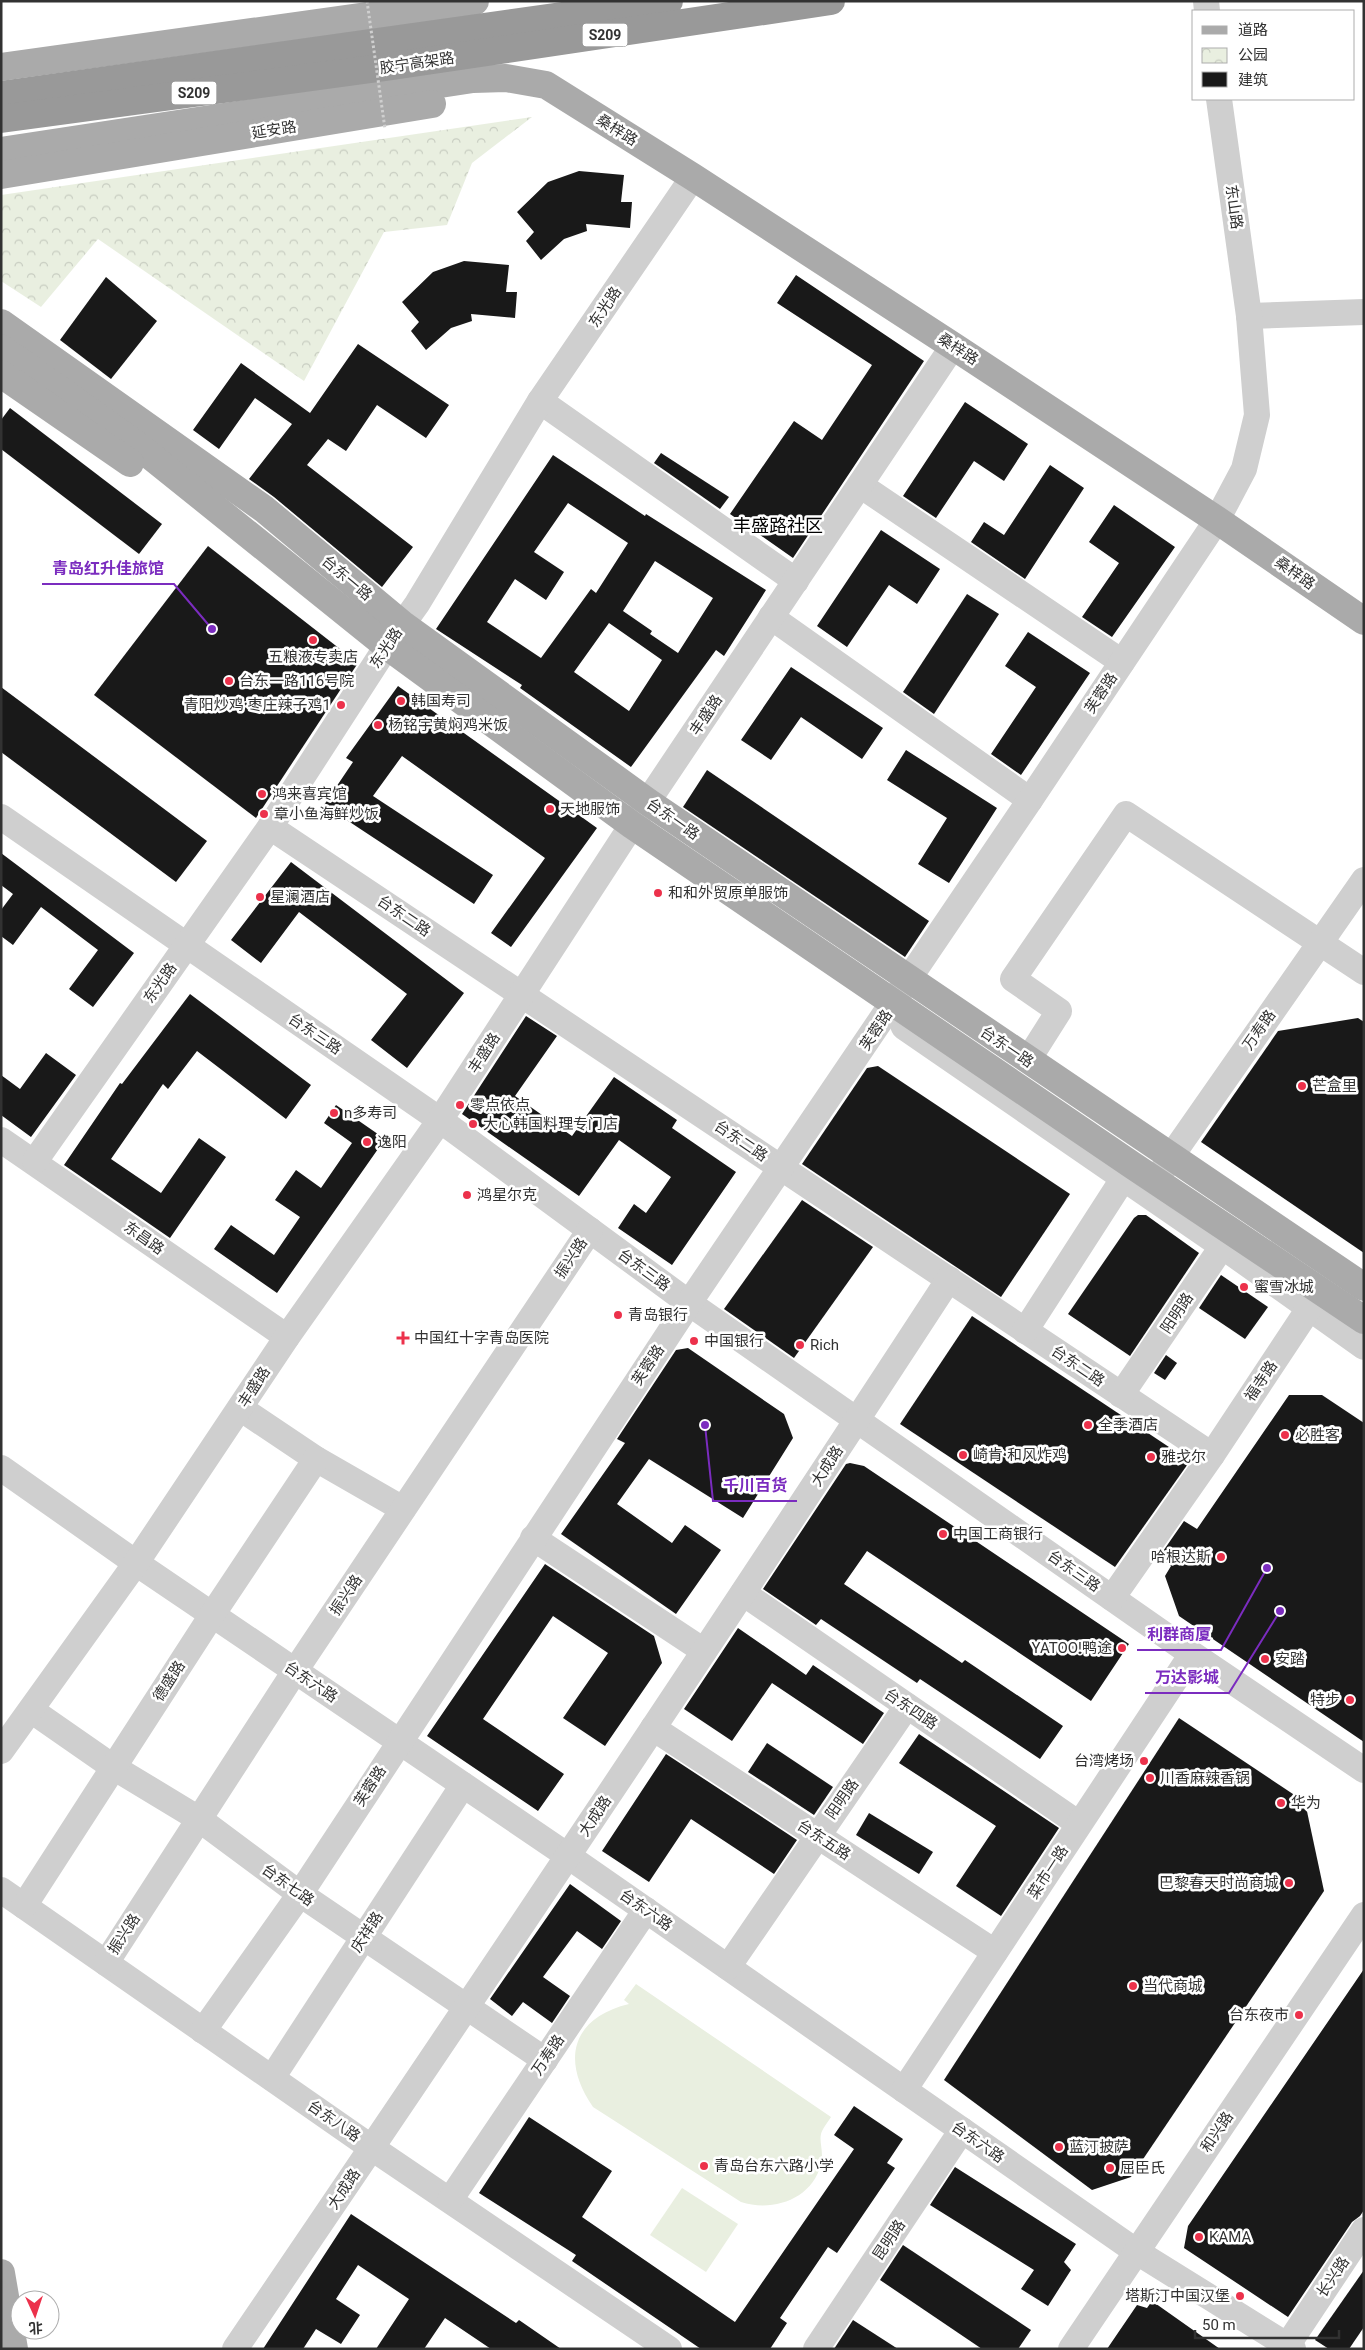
<svg xmlns="http://www.w3.org/2000/svg" width="1365" height="2350" viewBox="0 0 1365 2350" font-family="Roboto,'Noto Sans SC',sans-serif">
  <style>
    .park { fill: url(#park-crowns) }
    .pitch { fill: #e9efe0 }
    .building { fill: #191919; fill-rule: evenodd }
    .lines { fill: none; stroke-linecap: round; stroke-linejoin: round }
    .minor { stroke: #cfcfcf; stroke-width: 26 }
    .major { stroke: #aaa; stroke-width: 28 }
    .highway { stroke: #999; stroke-width: 28 }
    .path-bridge { stroke: #cfcfcf; stroke-width: 3; stroke-dasharray: 2.5 2.5; stroke-linecap: butt }
    .poi-dot { fill: #ec314b; stroke: #fff; stroke-width: 2 }
    .labels { text-anchor: middle; dominant-baseline: central; stroke-width: 5; stroke-linejoin: round; paint-order: stroke }
    .shield { fill: #fff; stroke: #707070; stroke-width: 1 }
    .shield-label { font-size: 14px; font-weight: bold; fill: #323232 }
    .street-label { font-size: 15px; fill: #323232; stroke: #fff }
    .poi-label { font-size: 15px; fill: #323232; stroke: #fff; text-anchor: start }
    .quarter-label { font-size: 18px; fill: #000; stroke: #fff }
    .leader { fill: none; stroke: #7b2cbf; stroke-width: 2 }
    .callout-dot { fill: #7b2cbf; stroke: #fff; stroke-width: 2 }
    .callout-label { font-size: 16px; text-anchor: middle; font-weight: bold; fill: #7b2cbf; stroke: #fff; stroke-width: 5; stroke-linejoin: round; paint-order: stroke }
  </style>
  <defs>
    <pattern id="park-crowns" width="20" height="18" patternUnits="userSpaceOnUse" patternTransform="scale(1.25)"><rect width="20" height="18" fill="#e9efe0"/><path d="M2 6a3 3 0 1 1 6 0M12 15a3 3 0 1 1 6 0" fill="none" stroke="#c8cdc1"/></pattern>
  </defs>
  <rect width="100%" height="100%" fill="#fff"/>
  <!-- park -->
  <path class="park" d="M532 117 472 163 447 225 384 232 304 381 98 239 41 307 1 281V195Z"/>
  <!-- pitch -->
  <g class="pitch">
    <path d="M636 1984 831 2117C828 2122 822 2129 821 2134 819 2142 824 2152 821 2164 812 2200 772 2212 741 2202L593 2107C561 2061 571 2018 629 2004L624 2000Z"/>
    <path d="M682 2188 738 2224 706 2272 650 2235Z"/>
  </g>
  <!-- building -->
  <g class="building">
    <path d="M579 171 624 175 621 202H632L630 228 586 224 587 231 564 239 541 260 526 241 534 232 517 212 548 182Z"/>
    <path d="M464 261 509 265 506 292H517L515 318 471 314 472 321 451 328 426 350 411 331 419 322 402 302 433 272Z"/>
    <path d="M796 275 924 361 793 558 730 514 794 421 822 440 872 365 777 303Z"/>
    <path d="M106 277 157 321 111 379 60 340Z"/>
    <path d="M358 344 449 405 426 438 377 405 346 451 328 439 307 465 413 547 382 587 274 497 249 479 292 424 255 398 219 449 193 430 241 363 310 413Z"/>
    <path d="M965 402 1028 444 1004 481 974 461 936 518 903 496Z"/>
    <path d="M10 408 162 524 139 554 1 449V420Z"/>
    <path d="M661 453 729 497 720 509 654 463Z"/>
    <path d="M553 455 645 516 646 514 766 590 724 656 716 650 631 767 520 688 522 685 436 629ZM568 503 628 543 596 593 591 589 541 658 487 622 515 579 546 600 564 572 534 552ZM655 561 713 598 678 653 650 634 652 631 623 611ZM609 623 662 660 629 711 574 672Z"/>
    <path d="M1050 465 1084 488 1025 579 971 542 984 522 1004 535Z"/>
    <path d="M1114 505 1175 547 1112 637 1082 617 1119 563 1089 542Z"/>
    <path d="M881 530 940 569 917 604 889 585 847 647 817 626Z"/>
    <path d="M208 546 358 663 256 818 94 695Z"/>
    <path d="M967 594 999 614 934 714 903 692Z"/>
    <path d="M1028 632 1090 673 1021 775 991 754 1036 687 1005 666Z"/>
    <path d="M791 667 883 728 862 759 801 717 771 760 741 740Z"/>
    <path d="M398 686 597 828 511 947 491 933 545 858 402 756 373 796 493 875 474 904 324 805 353 762 346 758Z"/>
    <path d="M1 687 207 841 176 882 1 752Z"/>
    <path d="M906 750 997 808 949 883 918 864 947 818 887 780Z"/>
    <path d="M707 770 929 921 905 957 683 807Z"/>
    <path d="M1 853 134 953 93 1007 69 989 98 950 41 907 13 945 1 936V910L13 894 1 885Z"/>
    <path d="M291 862 464 993 407 1068 371 1040 407 994 299 912 261 963 231 940Z"/>
    <path d="M190 994 311 1085 286 1119 197 1051 168 1089 163 1084 111 1159 161 1193 199 1138 226 1157 170 1238 64 1165 120 1083 122 1084Z"/>
    <path d="M526 1016 557 1036 515 1096 572 1136 614 1077 677 1120 672 1128 736 1172 672 1265 618 1228 634 1204 646 1213 671 1177 619 1140 579 1196 462 1114Z"/>
    <path d="M1358 1018 1364 1022V1253L1201 1142 1278 1031Z"/>
    <path d="M46 1053 76 1075 31 1137 1 1115V1075L20 1089Z"/>
    <path d="M878 1066 1070 1194 1001 1297 802 1164 867 1068Z"/>
    <path d="M336 1105 385 1139 277 1293 214 1249 231 1225 274 1255 300 1217 275 1200 296 1170 321 1188 352 1143 324 1123Z"/>
    <path d="M802 1200 873 1247 794 1358 724 1309Z"/>
    <path d="M1138 1215H1146L1199 1253 1130 1356 1068 1314 1134 1218Z"/>
    <path d="M1221 1275 1268 1307 1245 1339 1199 1308Z"/>
    <path d="M972 1316 1190 1461 1115 1567 900 1424Z"/>
    <path d="M688 1348 784 1414 793 1438 743 1518 649 1459 617 1504 672 1543 685 1525 721 1550 676 1614 561 1534 625 1443 617 1439 676 1350Z"/>
    <path d="M1166 1355 1177 1363 1165 1380 1154 1373Z"/>
    <path d="M1289 1395H1322L1364 1423V1742L1179 1616 1165 1576 1171 1566 1159 1557 1184 1521 1197 1529Z"/>
    <path d="M850 1463 864 1466 1129 1644 1091 1701 867 1551 844 1584 962 1663 965 1660 1063 1726 1040 1759 920 1679 917 1683 821 1619 816 1625 763 1589 846 1464Z"/>
    <path d="M545 1564 654 1636 662 1663 605 1746 563 1718 608 1653 553 1616 483 1719 564 1774 538 1811 427 1736Z"/>
    <path d="M738 1628 806 1675 813 1665 884 1713 863 1744 772 1683 732 1741 684 1709Z"/>
    <path d="M1179 1718 1305 1802 1324 1891 1131 2177 1092 2190 944 2080Z"/>
    <path d="M919 1734 1059 1828 1001 1916 956 1886 996 1826 899 1763Z"/>
    <path d="M767 1743 833 1787 814 1815 748 1772Z"/>
    <path d="M666 1754 797 1840 774 1874 691 1819 649 1882 602 1851Z"/>
    <path d="M869 1813 933 1852 919 1874 856 1835Z"/>
    <path d="M570 1884 621 1921 602 1949 577 1931 543 1977 570 1996 552 2023 523 2002 512 2016 490 1999Z"/>
    <path d="M1364 1969V2210L1360 2216 1352 2222 1288 2317 1184 2248 1188 2226Z"/>
    <path d="M854 2106 903 2139 887 2163 895 2168 837 2253 828 2247 780 2318 787 2323 770 2349H701L572 2261 576 2255 479 2193 529 2117 612 2171 582 2217 735 2322 854 2149 834 2135Z"/>
    <path d="M955 2167 1076 2244 1064 2262 1071 2270 1048 2306 1021 2289 1034 2270 930 2205Z"/>
    <path d="M351 2214 516 2323 519 2320 561 2349H491L445 2318 424 2349H376L409 2299 358 2265 336 2299 360 2315 341 2344 316 2329 303 2349H263Z"/>
    <path d="M903 2245 1031 2330 1018 2349H982L880 2280Z"/>
    <path d="M1364 2270V2327L1349 2349H1329L1315 2340Z"/>
    <path d="M1152 2301 1220 2349H1107L1137 2305 1147 2308Z"/>
    <path d="M853 2320 898 2349H834Z"/>
  </g>
  <g class="lines">
    <!-- minor -->
    <g class="minor">
      <path d="M1206 1 1207 11"/>
      <path d="M1249 316 1364 312"/>
      <path d="M540 401 796 581"/>
      <path d="M860 485 1122 662"/>
      <path d="M771 617 1030 800"/>
      <path d="M1 817 440 1120 689 1303 1192 1654 1364 1770"/>
      <path d="M270 827 1212 1455"/>
      <path d="M894 1004 904 1027 1222 1246 1364 1347"/>
      <path d="M1028 1060 1059 1011 1013 979 1126 814 1364 972"/>
      <path d="M1 1140 287 1337"/>
      <path d="M35 1161 270 827 387 646 417 604 540 401 693 177"/>
      <path d="M1156 1181 1170 1158 1364 880"/>
      <path d="M1025 1331 1132 1165"/>
      <path d="M1121 1395 1232 1232"/>
      <path d="M240 1408 316 1459 403 1509"/>
      <path d="M1 1468 136 1563 568 1856 1137 2252 1293 2349"/>
      <path d="M533 1538 704 1651"/>
      <path d="M743 1593 1079 1824"/>
      <path d="M1112 1598 1212 1455 1310 1307"/>
      <path d="M31 1710 113 1767 199 1819 300 1894 545 2060"/>
      <path d="M653 1728 995 1952"/>
      <path d="M1 1751 136 1563 287 1337 440 1120 632 825 953 346"/>
      <path d="M1 1890 372 2148 669 2349"/>
      <path d="M24 1906 212 1615 316 1459"/>
      <path d="M106 1963 295 1671 590 1230"/>
      <path d="M728 1967 907 1706"/>
      <path d="M203 2031 300 1894 689 1303 1030 800 1217 520 1244 469 1257 415 1249 316 1219 99"/>
      <path d="M272 2078 463 1785"/>
      <path d="M904 2090 1192 1654"/>
      <path d="M450 2200 646 1910"/>
      <path d="M235 2349C476 1995 715 1638 949 1279"/>
      <path d="M816 2349 962 2130"/>
      <path d="M1071 2349 1364 1915"/>
      <path d="M1285 2349 1364 2230"/>
    </g>
    <!-- major -->
    <g class="major">
      <path d="M1 67 475 1"/>
      <path d="M1 151 473 79 506 78 546 85 693 177 953 346 1217 520 1364 621"/>
      <path d="M1 175 432 104"/>
      <path d="M1 323 264 509 402 624 648 802 1364 1287"/>
      <path d="M1 348 137 445 387 646 632 825 1132 1165 1364 1320"/>
      <path d="M1 374 130 463"/>
      <path d="M1 2273 14 2349"/>
    </g>
    <!-- highway -->
    <g class="highway">
      <path d="M1 95 669 1"/>
      <path d="M1 119 386 67 831 1"/>
    </g>
    <!-- path-bridge -->
    <path class="path-bridge" d="M367 1 385 129"/>
  </g>
  <!-- markers -->
  <g class="poi-dot">
    <circle cx="313" cy="640" r="5"/>
    <circle cx="229" cy="681" r="5"/>
    <circle cx="401" cy="701" r="5"/>
    <circle cx="341" cy="705" r="5"/>
    <circle cx="378" cy="725" r="5"/>
    <circle cx="262" cy="794" r="5"/>
    <circle cx="550" cy="809" r="5"/>
    <circle cx="264" cy="814" r="5"/>
    <circle cx="658" cy="893" r="5"/>
    <circle cx="260" cy="897" r="5"/>
    <circle cx="1302" cy="1086" r="5"/>
    <circle cx="460" cy="1105" r="5"/>
    <circle cx="334" cy="1113" r="5"/>
    <circle cx="473" cy="1124" r="5"/>
    <circle cx="367" cy="1142" r="5"/>
    <circle cx="467" cy="1195" r="5"/>
    <circle cx="1244" cy="1287" r="5"/>
    <circle cx="618" cy="1315" r="5"/>
    <path d="M400.5 1330.5h5v5h5v5h-5v5h-5v-5h-5v-5h5z"/>
    <circle cx="694" cy="1341" r="5"/>
    <circle cx="800" cy="1345" r="5"/>
    <circle cx="1088" cy="1425" r="5"/>
    <circle cx="1285" cy="1435" r="5"/>
    <circle cx="963" cy="1455" r="5"/>
    <circle cx="1151" cy="1457" r="5"/>
    <circle cx="943" cy="1534" r="5"/>
    <circle cx="1221" cy="1557" r="5"/>
    <circle cx="1122" cy="1648" r="5"/>
    <circle cx="1265" cy="1659" r="5"/>
    <circle cx="1350" cy="1700" r="5"/>
    <circle cx="1144" cy="1761" r="5"/>
    <circle cx="1150" cy="1778" r="5"/>
    <circle cx="1281" cy="1803" r="5"/>
    <circle cx="1289" cy="1883" r="5"/>
    <circle cx="1133" cy="1986" r="5"/>
    <circle cx="1299" cy="2015" r="5"/>
    <circle cx="1059" cy="2147" r="5"/>
    <circle cx="704" cy="2166" r="5"/>
    <circle cx="1110" cy="2168" r="5"/>
    <circle cx="1199" cy="2237" r="5"/>
    <circle cx="1240" cy="2296" r="5"/>
  </g>
  <g class="labels">
    <!-- shield labels -->
    <g class="shield">
      <rect x="582.5" y="23.5" width="45" height="23" rx="4"/>
      <rect x="171.5" y="81.5" width="45" height="23" rx="4"/>
    </g>
    <g class="shield-label">
      <text x="605" y="35">S209</text>
      <text x="194" y="93">S209</text>
    </g>
    <!-- street labels -->
    <g class="street-label">
      <text transform="translate(417 63) rotate(-8)">胶宁高架路</text>
      <text transform="translate(274 130) rotate(-9)">延安路</text>
      <text transform="translate(617 130) rotate(32)">桑梓路</text>
      <text transform="translate(1234 207) rotate(82)">东山路</text>
      <text transform="translate(605 307) rotate(-56)">东光路</text>
      <text transform="translate(958 349) rotate(33)">桑梓路</text>
      <text transform="translate(1295 573) rotate(35)">桑梓路</text>
      <text transform="translate(347 578) rotate(40)">台东一路</text>
      <text transform="translate(386 648) rotate(-56)">东光路</text>
      <text transform="translate(1101 693) rotate(-56)">芙蓉路</text>
      <text transform="translate(706 715) rotate(-56)">丰盛路</text>
      <text transform="translate(673 819) rotate(35)">台东一路</text>
      <text transform="translate(404 916) rotate(34)">台东二路</text>
      <text transform="translate(160 983) rotate(-55)">东光路</text>
      <text transform="translate(876 1030) rotate(-56)">芙蓉路</text>
      <text transform="translate(1259 1030) rotate(-55)">万寿路</text>
      <text transform="translate(315 1034) rotate(34)">台东三路</text>
      <text transform="translate(1007 1047) rotate(34)">台东一路</text>
      <text transform="translate(484 1053) rotate(-57)">丰盛路</text>
      <text transform="translate(741 1141) rotate(34)">台东二路</text>
      <text transform="translate(144 1238) rotate(35)">东昌路</text>
      <text transform="translate(571 1258) rotate(-56)">振兴路</text>
      <text transform="translate(644 1270) rotate(36)">台东三路</text>
      <text transform="translate(1177 1313) rotate(-56)">阳明路</text>
      <text transform="translate(648 1365) rotate(-56)">芙蓉路</text>
      <text transform="translate(1078 1366) rotate(34)">台东二路</text>
      <text transform="translate(1261 1381) rotate(-56)">福寺路</text>
      <text transform="translate(254 1387) rotate(-57)">丰盛路</text>
      <text transform="translate(827 1466) rotate(-57)">大成路</text>
      <text transform="translate(1074 1571) rotate(35)">台东三路</text>
      <text transform="translate(346 1595) rotate(-56)">振兴路</text>
      <text transform="translate(169 1681) rotate(-57)">德盛路</text>
      <text transform="translate(311 1682) rotate(34)">台东六路</text>
      <text transform="translate(911 1709) rotate(34)">台东四路</text>
      <text transform="translate(370 1786) rotate(-57)">芙蓉路</text>
      <text transform="translate(842 1799) rotate(-55)">阳明路</text>
      <text transform="translate(595 1816) rotate(-56)">大成路</text>
      <text transform="translate(824 1840) rotate(33)">台东五路</text>
      <text transform="translate(1048 1872) rotate(-57)">菜市一路</text>
      <text transform="translate(288 1885) rotate(36)">台东七路</text>
      <text transform="translate(646 1910) rotate(35)">台东六路</text>
      <text transform="translate(367 1932) rotate(-57)">庆祥路</text>
      <text transform="translate(124 1934) rotate(-57)">振兴路</text>
      <text transform="translate(548 2055) rotate(-56)">万寿路</text>
      <text transform="translate(334 2121) rotate(35)">台东八路</text>
      <text transform="translate(1217 2132) rotate(-56)">和兴路</text>
      <text transform="translate(978 2142) rotate(35)">台东六路</text>
      <text transform="translate(344 2189) rotate(-56)">大成路</text>
      <text transform="translate(889 2240) rotate(-56)">昆明路</text>
      <text transform="translate(1333 2277) rotate(-56)">长兴路</text>
    </g>
    <!-- poi labels -->
    <g class="poi-label">
      <text x="313" y="657" text-anchor="middle">五粮液专卖店</text>
      <text x="239" y="681">台东一路116号院</text>
      <text x="411" y="701">韩国寿司</text>
      <text x="331" y="705" text-anchor="end">青阳炒鸡·枣庄辣子鸡1</text>
      <text x="388" y="725">杨铭宇黄焖鸡米饭</text>
      <text x="272" y="794">鸿来喜宾馆</text>
      <text x="560" y="809">天地服饰</text>
      <text x="274" y="814">章小鱼海鲜炒饭</text>
      <text x="668" y="893">和和外贸原单服饰</text>
      <text x="270" y="897">星澜酒店</text>
      <text x="1312" y="1086">芒盒里</text>
      <text x="470" y="1105">零点依点</text>
      <text x="344" y="1113">n多寿司</text>
      <text x="483" y="1124">大心韩国料理专门店</text>
      <text x="377" y="1142">逸阳</text>
      <text x="477" y="1195">鸿星尔克</text>
      <text x="1254" y="1287">蜜雪冰城</text>
      <text x="628" y="1315">青岛银行</text>
      <text x="414" y="1338">中国红十字青岛医院</text>
      <text x="704" y="1341">中国银行</text>
      <text x="810" y="1345">Rich</text>
      <text x="1098" y="1425">全季酒店</text>
      <text x="1295" y="1435">必胜客</text>
      <text x="973" y="1455">崎肯·和风炸鸡</text>
      <text x="1161" y="1457">雅戈尔</text>
      <text x="953" y="1534">中国工商银行</text>
      <text x="1211" y="1557" text-anchor="end">哈根达斯</text>
      <text x="1112" y="1648" text-anchor="end">YATOO!鸭途</text>
      <text x="1275" y="1659">安踏</text>
      <text x="1340" y="1700" text-anchor="end">特步</text>
      <text x="1134" y="1761" text-anchor="end">台湾烤场</text>
      <text x="1160" y="1778">川香麻辣香锅</text>
      <text x="1291" y="1803">华为</text>
      <text x="1279" y="1883" text-anchor="end">巴黎春天时尚商城</text>
      <text x="1143" y="1986">当代商城</text>
      <text x="1289" y="2015" text-anchor="end">台东夜市</text>
      <text x="1069" y="2147">蓝汀披萨</text>
      <text x="714" y="2166">青岛台东六路小学</text>
      <text x="1120" y="2168">屈臣氏</text>
      <text x="1209" y="2237">KAMA</text>
      <text x="1230" y="2296" text-anchor="end">塔斯汀中国汉堡</text>
    </g>
    <!-- quarter labels -->
    <g class="quarter-label">
      <text x="778" y="525">丰盛路社区</text>
    </g>
  </g>
  <!-- callouts -->
  <path class="leader" d="M212 629L174 584H42M705 1425L713 1501H797M1267 1568L1221 1650H1137M1280 1611L1229 1693H1145"/>
  <g class="callout-dot">
    <circle cx="212" cy="629" r="5"/>
    <circle cx="705" cy="1425" r="5"/>
    <circle cx="1267" cy="1568" r="5"/>
    <circle cx="1280" cy="1611" r="5"/>
  </g>
  <g class="callout-label">
    <text x="108" y="574">青岛红升佳旅馆</text>
    <text x="755" y="1491">千川百货</text>
    <text x="1179" y="1640">利群商厦</text>
    <text x="1187" y="1683">万达影城</text>
  </g>
  <!-- border -->
  <rect width="1365" height="2350" fill="none" stroke="#323232" stroke-width="5"/>
  <!-- legend -->
  <rect x="1192" y="10" width="162" height="90" fill="#ffffff" stroke="#adadad"/>
  <rect x="1202" y="26" width="25" height="8" fill="#aaaaaa" stroke="#adadad"/>
  <text x="1238" y="35" font-size="15" fill="#323232">道路</text>
  <rect x="1202" y="48" width="25" height="15" fill="url(#park-crowns)" stroke="#adadad"/>
  <text x="1238" y="60" font-size="15" fill="#323232">公园</text>
  <rect x="1202" y="72" width="25" height="15" fill="#191919" stroke="#adadad"/>
  <text x="1238" y="85" font-size="15" fill="#323232">建筑</text>
  <!-- north arrow -->
  <g transform="translate(35 2315) rotate(177)"><circle r="24" fill="#ffffff" stroke="#adadad"/>
  <path d="M0-4L9 19L0 12L-9 19Z" fill="#ec314b"/>
  <text y="-8" font-size="14" font-weight="bold" text-anchor="middle" fill="#323232">北</text>
  </g>
  <!-- scale -->
  <path d="M1195 2330v8h144v-8" fill="none" stroke="#323232" stroke-width="2.5"/>
  <text x="1202" y="2330" font-size="15" fill="#323232" stroke="#ffffff" stroke-width="4" paint-order="stroke">50 m</text>
</svg>
